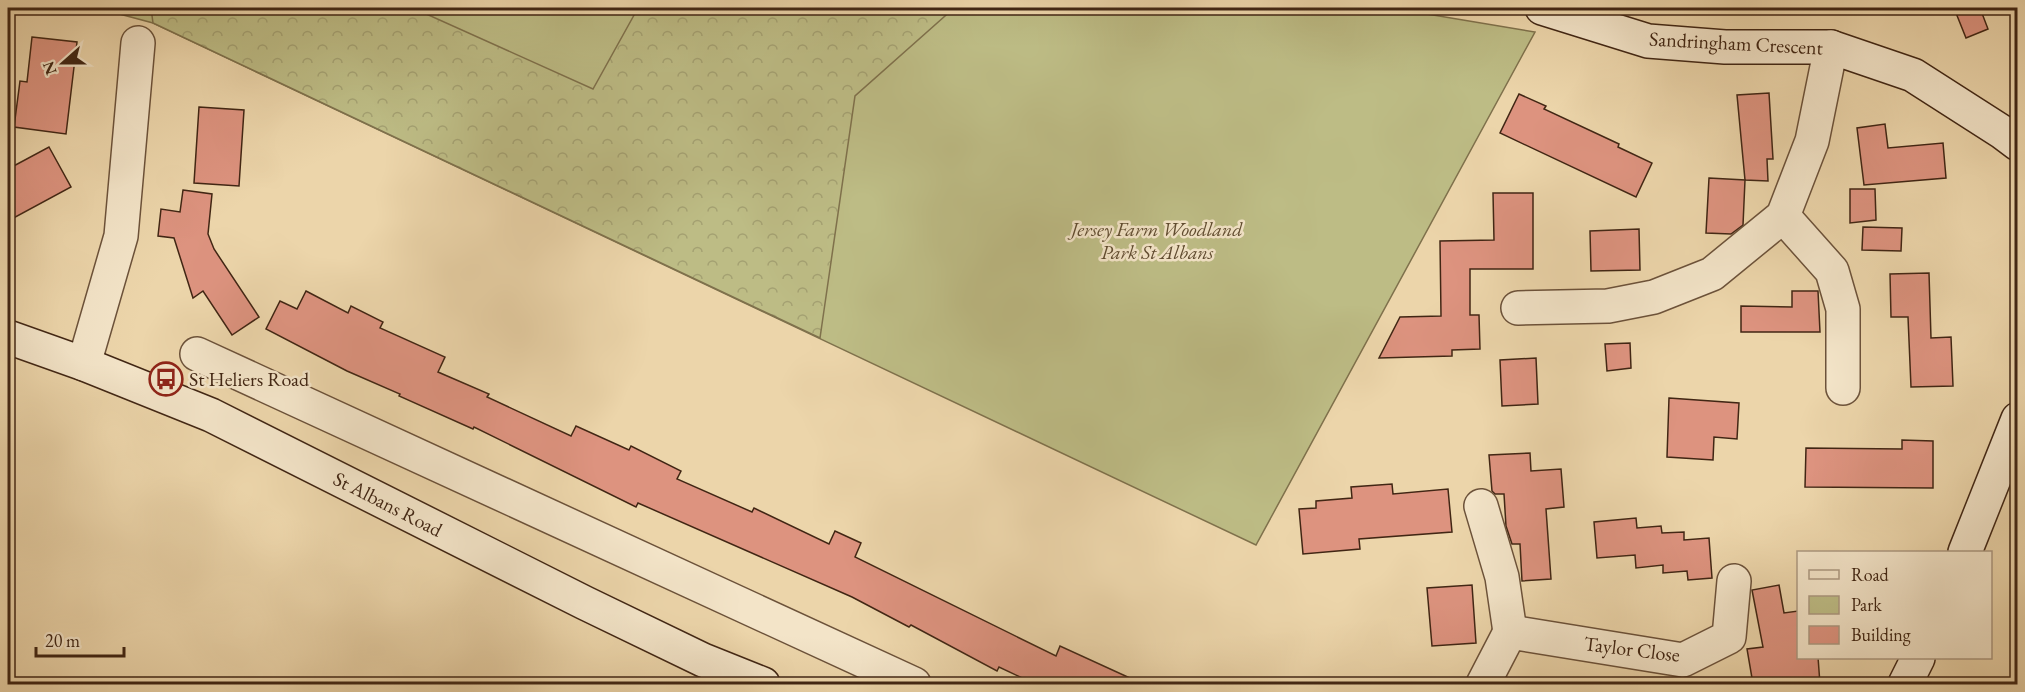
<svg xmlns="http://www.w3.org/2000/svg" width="2025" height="692" viewBox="0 0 2025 692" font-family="'EB Garamond',serif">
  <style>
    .green { fill: #bdbc85; stroke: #7f714c; stroke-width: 1.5 }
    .forest { fill: url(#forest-crowns); stroke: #7f714c; stroke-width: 1.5 }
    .building { fill: #dd937f; stroke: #412614; stroke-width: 1.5 }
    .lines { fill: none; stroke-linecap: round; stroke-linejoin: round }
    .street-casing { stroke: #6c523a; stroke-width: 36 }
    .secondary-casing { stroke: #412614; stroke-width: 36 }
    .street { stroke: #f3e4c8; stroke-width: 33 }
    .secondary { stroke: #f3e4c8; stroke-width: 33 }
    .labels { text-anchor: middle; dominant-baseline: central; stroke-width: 5; stroke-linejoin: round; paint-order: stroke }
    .street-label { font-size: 20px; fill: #412614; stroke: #f3e4c8 }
    .park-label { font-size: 20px; font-style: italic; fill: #604c30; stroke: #f3e4c8 }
    .poi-label { font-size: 20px; fill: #412614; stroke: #f3e4c8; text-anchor: start }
  </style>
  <defs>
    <pattern id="forest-crowns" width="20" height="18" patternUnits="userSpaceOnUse" patternTransform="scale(1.5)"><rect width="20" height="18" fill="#bdbc85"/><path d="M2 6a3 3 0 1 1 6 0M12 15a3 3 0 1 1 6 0" fill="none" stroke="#a4a172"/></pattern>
  </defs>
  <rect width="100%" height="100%" fill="#ecd5aa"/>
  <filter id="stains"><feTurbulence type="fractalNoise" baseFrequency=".00333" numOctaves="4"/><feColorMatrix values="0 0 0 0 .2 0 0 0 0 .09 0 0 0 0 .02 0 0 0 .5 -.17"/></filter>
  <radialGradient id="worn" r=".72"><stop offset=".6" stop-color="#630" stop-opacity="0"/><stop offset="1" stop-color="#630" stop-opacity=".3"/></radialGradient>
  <!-- green -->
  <path class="green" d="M97 8H1391L1535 32 1256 545 153 23Z"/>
  <!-- forest -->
  <path class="forest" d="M151 8H413L593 89 638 8H954L855 96 820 338 153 23Z"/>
  <!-- building -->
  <g class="building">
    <path d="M1954 8H1980L1988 29 1966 38Z"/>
    <path d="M32 37 77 42 66 134 14 127 20 81 27 82Z"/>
    <path d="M1769 93 1773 159H1767L1768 181 1745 180 1737 95Z"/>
    <path d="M1519 94 1546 106 1544 109 1619 144 1618 147 1652 163 1636 197 1500 133Z"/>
    <path d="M199 107 244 110 239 186 194 183Z"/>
    <path d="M1885 124 1888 148 1943 143 1946 178 1864 185 1857 128Z"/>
    <path d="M49 147 71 187 8 221V169Z"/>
    <path d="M1709 178 1745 180 1743 225 1731 234 1706 233Z"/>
    <path d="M1850 189H1875L1876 220 1850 223Z"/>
    <path d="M183 190 212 194 208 234 214 249 259 317 232 335 203 291 193 298 174 238 158 236 161 209 180 212Z"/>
    <path d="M1493 193H1533V269H1470V315H1479L1480 349 1452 350V356L1379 358 1400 317 1441 316 1440 241 1494 240Z"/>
    <path d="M1863 227 1902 228 1901 251 1862 250Z"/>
    <path d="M1639 229 1640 270 1591 271 1590 231Z"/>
    <path d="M1929 273 1931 338 1951 337 1953 386 1911 387 1908 317H1891L1890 274Z"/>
    <path d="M306 291 348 313 351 306 383 322 380 328 445 357 438 372 489 394 487 397 571 436 576 426 629 450 631 446 681 471 677 479 752 512 754 508 829 544 835 531 861 543 855 557 1056 656 1060 646 1143 684H1035L999 667 997 671 911 625 909 627 852 597 638 503 636 507 474 427 473 429 399 396 400 394 347 371 266 329 280 301 297 309Z"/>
    <path d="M1792 291H1818L1820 332H1741V306L1792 307Z"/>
    <path d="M1630 343 1631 368 1607 371 1605 344Z"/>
    <path d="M1536 358 1538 404 1502 406 1500 360Z"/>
    <path d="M1669 398 1739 403 1737 439 1714 437 1713 460 1667 457Z"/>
    <path d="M1902 440 1933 441V488L1805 487 1806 448 1902 449Z"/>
    <path d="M1530 453 1531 471 1561 469 1564 507 1546 509 1551 579 1522 581 1520 544H1512L1506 526 1504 494H1495L1492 491 1489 455Z"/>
    <path d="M1392 484 1393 494 1448 489 1452 532 1359 539 1360 549 1303 554 1299 509 1316 508V501L1352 498 1351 487Z"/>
    <path d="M1636 518 1637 528 1661 526 1662 533 1684 532V540L1709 538 1712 578 1688 580 1687 571 1663 573V565L1636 568 1635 555 1597 558 1594 522Z"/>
    <path d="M1472 585 1476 643 1432 646 1427 588Z"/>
    <path d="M1779 585 1784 613 1798 611V657H1818L1820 684H1753L1747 649 1763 647 1752 590Z"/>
  </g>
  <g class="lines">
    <!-- street casing -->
    <g class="street-casing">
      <g id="street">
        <path d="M1783 216 1832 271 1843 309V388"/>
        <path d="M1518 308 1608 306 1654 297 1712 274 1783 216 1812 141 1831 47"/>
        <path d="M197 354 914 684"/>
        <path d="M84 364 121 236 138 43"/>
        <path d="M1481 506 1502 577 1510 632"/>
        <path d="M1483 684 1510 632 1683 660 1729 637 1734 581"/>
      </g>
    </g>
    <!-- secondary casing -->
    <g class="secondary-casing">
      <g id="secondary">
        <path d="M1542 8 1648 41 1725 47H1831L1913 75 2002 132 2018 144"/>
        <path d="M8 337 84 364 211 415 585 603 703 660 763 684"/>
        <path d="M1965 552 2018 419"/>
        <path d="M1905 684 1918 658"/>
      </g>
    </g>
    <!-- street -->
    <use href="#street" class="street"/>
    <!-- secondary -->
    <use href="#secondary" class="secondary"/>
  </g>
  <!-- icons -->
  <defs>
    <g id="bus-ring" transform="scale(1.725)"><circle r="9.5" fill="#f3e4c8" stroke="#8f2418" stroke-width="1.5"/><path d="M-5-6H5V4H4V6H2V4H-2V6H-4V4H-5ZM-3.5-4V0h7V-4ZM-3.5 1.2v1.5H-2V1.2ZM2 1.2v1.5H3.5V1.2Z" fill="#8f2418"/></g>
  </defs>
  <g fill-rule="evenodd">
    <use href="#bus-ring" x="166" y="379"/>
  </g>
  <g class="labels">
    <!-- street labels -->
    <g class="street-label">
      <text transform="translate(1736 43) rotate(3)">Sandringham Crescent</text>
      <text transform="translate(388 504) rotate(27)">St Albans Road</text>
      <text transform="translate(1632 649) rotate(7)">Taylor Close</text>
    </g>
    <!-- park labels -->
    <g class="park-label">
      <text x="1157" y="229">Jersey Farm Woodland<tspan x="1157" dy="23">Park St Albans</tspan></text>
    </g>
    <!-- poi labels -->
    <g class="poi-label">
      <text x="189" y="379">St Heliers Road</text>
    </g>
  </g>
  <!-- margin -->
  <rect width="2025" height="692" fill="none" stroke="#ecd5aa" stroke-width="30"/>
  <rect x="9" y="9" width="2007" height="674" fill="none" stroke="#412614" stroke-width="3"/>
  <rect x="15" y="15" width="1995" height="662" fill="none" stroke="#412614" stroke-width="1.5"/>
  <!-- legend -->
  <rect x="1797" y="551" width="195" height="108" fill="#f3e4c8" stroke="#ac9880" stroke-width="1.5"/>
  <rect x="1809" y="570" width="30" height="9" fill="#f3e4c8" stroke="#ac9880" stroke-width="1.5"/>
  <text x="1851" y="581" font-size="18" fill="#412614">Road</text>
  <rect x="1809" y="596" width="30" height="18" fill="#bdbc85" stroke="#ac9880" stroke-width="1.5"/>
  <text x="1851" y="611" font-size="18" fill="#412614">Park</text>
  <rect x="1809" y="626" width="30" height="18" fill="#dd937f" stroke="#ac9880" stroke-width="1.5"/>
  <text x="1851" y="641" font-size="18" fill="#412614">Building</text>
  <!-- north arrow -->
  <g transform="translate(63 63) rotate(249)" stroke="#f3e4c8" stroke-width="4.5" paint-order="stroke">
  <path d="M0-4.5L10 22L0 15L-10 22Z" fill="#412614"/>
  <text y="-9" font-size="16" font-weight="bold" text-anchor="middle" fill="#412614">N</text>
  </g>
  <!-- scale -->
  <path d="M36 647v9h88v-9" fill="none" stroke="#412614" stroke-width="3"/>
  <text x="45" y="647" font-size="18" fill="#412614" stroke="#f3e4c8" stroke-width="4.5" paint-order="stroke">20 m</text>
  <rect width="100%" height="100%" filter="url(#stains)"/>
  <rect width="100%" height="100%" fill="url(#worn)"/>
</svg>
